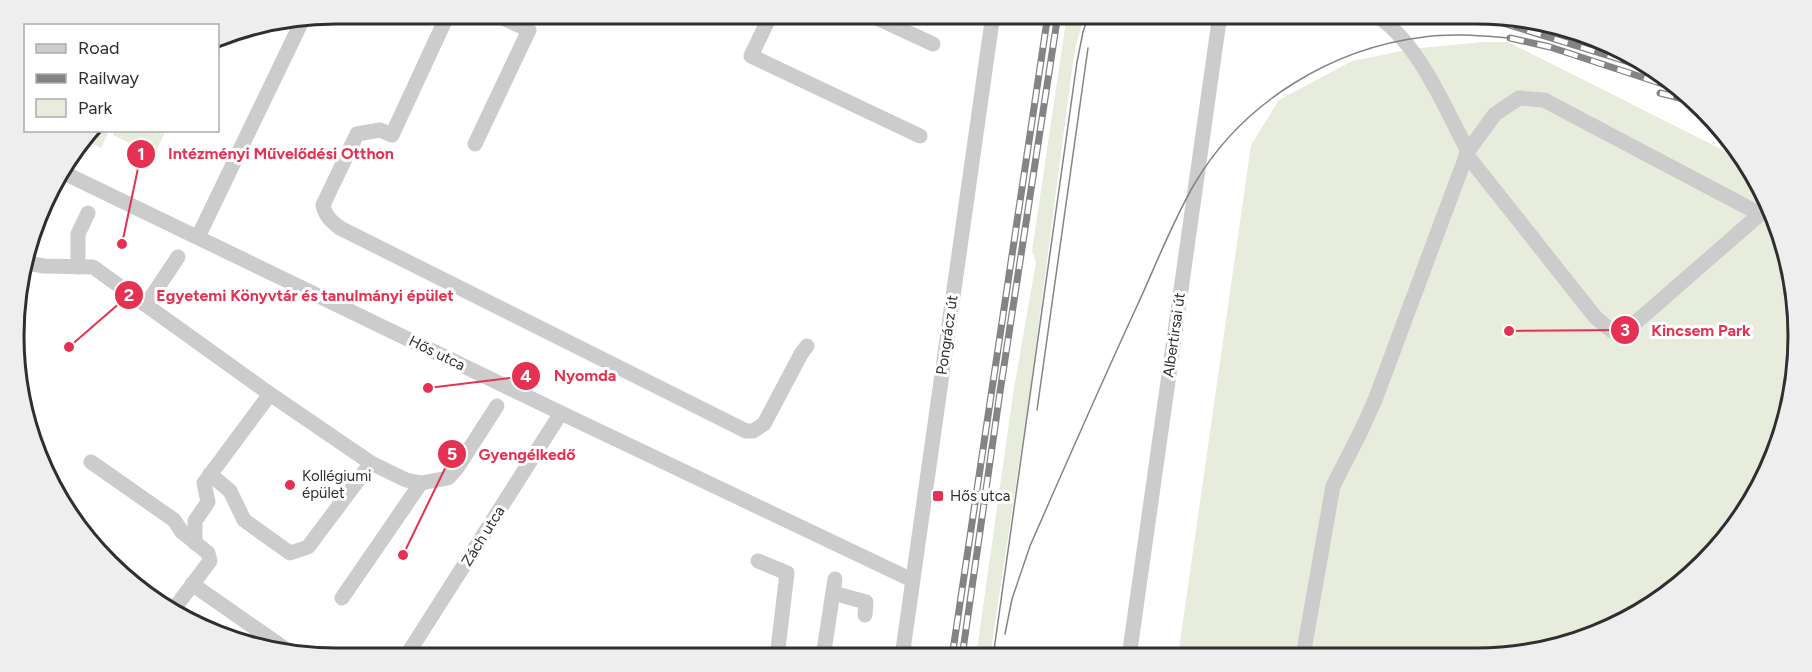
<svg xmlns="http://www.w3.org/2000/svg" width="1812" height="672" viewBox="0 0 1812 672" font-family="Figtree,sans-serif">
  <style>
    .green { fill: #e7ecdd }
    .lines { fill: none; stroke-linecap: round; stroke-linejoin: round }
    .minor { stroke: #ccc; stroke-width: 15 }
    .tram { stroke: #848484; stroke-width: 1.5 }
    .rail-casing { stroke: #848484; stroke-width: 7 }
    .rail { stroke: #fff; stroke-width: 4.5; stroke-dasharray: 14; stroke-linecap: butt }
    .poi-dot { fill: #e53252; stroke: #fff; stroke-width: 2 }
    .labels { text-anchor: middle; dominant-baseline: central; stroke-width: 6; stroke-linejoin: round; paint-order: stroke }
    .street-label { font-size: 15px; fill: #2f2f2f; stroke: #fff }
    .poi-label { font-size: 15px; fill: #2f2f2f; stroke: #fff; text-anchor: start }
    .rim { fill: none; stroke: #2f2f2f; stroke-width: 3 }
    .leader { fill: none; stroke: #e53252; stroke-width: 2 }
    .callout-dot { fill: #e53252; stroke: #fff; stroke-width: 2 }
    .mark-label { font-size: 18px; text-anchor: middle; font-weight: bold; fill: #fff }
    .callout-label { font-size: 16px; text-anchor: middle; font-weight: bold; fill: #e53252; stroke: #fff; stroke-width: 6; stroke-linejoin: round; paint-order: stroke }
  </style>
  <rect width="100%" height="100%" fill="#fff"/>
  <!-- green -->
  <g class="green">
    <path d="M1067 14H1085L1076 45 1073 62 1029 398 990 657H976L1013 394 1036 262 1032 251Z"/>
    <path d="M1483 42H1508L1727 152 1734 150 1755 175 1796 294 1787 420 1755 498 1689 578 1618 625 1518 656H1178L1251 145 1279 100 1352 61 1411 49Z"/>
    <path d="M93 131H109L101 148 85 140Z"/>
    <path d="M115 131V130L166 131 154 155 113 135Z"/>
  </g>
  <g class="lines">
    <!-- minor -->
    <g class="minor">
      <path d="M448 14 392 135 380 130 357 134 323 205C325 216 331 221 340 228L746 431H753L764 424 801 354 807 346"/>
      <path d="M771 14 751 56 920 136"/>
      <path d="M868 14 933 44"/>
      <path d="M1374 14C1419 42 1443 105 1468 151"/>
      <path d="M475 144 529 30 494 14"/>
      <path d="M1466 154 1596 318 1612 331H1626L1767 208"/>
      <path d="M60 171 561 413 912 580"/>
      <path d="M198 237 303 19"/>
      <path d="M27 263 44 266 93 267 270 394 204 483 208 502 195 521V543"/>
      <path d="M78 267V234L88 213"/>
      <path d="M146 305 178 257"/>
      <path d="M270 394 371 463 406 480 421 483 448 478 457 468 497 406"/>
      <path d="M91 462 174 520 182 532 208 553 210 561 174 609"/>
      <path d="M210 474 230 491 244 520 290 553 308 547 371 463"/>
      <path d="M758 561 787 573 777 657"/>
      <path d="M122 573 135 582 133 585"/>
      <path d="M192 584 291 653"/>
      <path d="M833 593 866 602 865 615"/>
      <path d="M342 598 421 483"/>
      <path d="M1303 656 1333 486 1361 431 1375 400 1468 151 1495 114 1519 98 1544 100 1760 214"/>
      <path d="M823 657 835 579"/>
      <path d="M902 657 993 14"/>
      <path d="M1129 657 1220 14"/>
      <path d="M405 658 561 413"/>
    </g>
    <!-- tram -->
    <g class="tram">
      <path d="M1037 410 1088 48"/>
      <path d="M1005 634 1012 599 1030 546C1065 466 1100 386 1137 306 1156 265 1172 222 1195 183 1243 102 1332 48 1424 37 1453 33 1482 36 1510 38"/>
      <path d="M993 657 1077 62 1083 32 1089 14"/>
    </g>
    <!-- rail casing -->
    <g class="rail-casing">
      <g id="rail">
        <path d="M1474 14 1645 67"/>
        <path d="M1510 38 1550 47 1681 90"/>
        <path d="M1660 93 1691 101"/>
        <path d="M952 657 1048 14"/>
        <path d="M962 657 1000 392 1058 14"/>
      </g>
    </g>
    <!-- rail -->
    <use href="#rail" class="rail"/>
  </g>
  <!-- markers -->
  <g class="poi-dot">
    <circle cx="290" cy="485" r="6"/>
    <rect x="932" y="490" width="12" height="12" rx="3"/>
  </g>
  <g class="labels">
    <!-- street labels -->
    <g class="street-label">
      <text transform="translate(947 335) rotate(-82)">Pongrácz út</text>
      <text transform="translate(1174 335) rotate(-82)">Albertirsai út</text>
      <text transform="translate(437 353) rotate(26)">Hős utca</text>
      <text transform="translate(483 536) rotate(-58)">Zách utca</text>
    </g>
    <!-- poi labels -->
    <g class="poi-label">
      <text x="302" y="476">Kollégiumi<tspan x="302" dy="17">épület</tspan></text>
      <text x="950" y="496">Hős utca</text>
    </g>
  </g>
  <!-- crop -->
  <path d="M0 0H1812V672H0ZM336 24H1476A312 312 0 0 1 1788 336V336A312 312 0 0 1 1476 648H336A312 312 0 0 1 24 336V336A312 312 0 0 1 336 24Z" fill="#eee" fill-rule="evenodd"/>
  <path class="rim" d="M336 24H1476A312 312 0 0 1 1788 336V336A312 312 0 0 1 1476 648H336A312 312 0 0 1 24 336V336A312 312 0 0 1 336 24Z"/>
  <!-- callouts -->
  <path class="leader" d="M122 244L141 154M69 347L129 295M1509 331L1625 330M428 388L526 376M403 555L452 454"/>
  <g class="callout-dot">
    <circle cx="122" cy="244" r="6"/>
    <circle cx="69" cy="347" r="6"/>
    <circle cx="1509" cy="331" r="6"/>
    <circle cx="428" cy="388" r="6"/>
    <circle cx="403" cy="555" r="6"/>
    <circle cx="141" cy="154" r="15"/>
    <circle cx="129" cy="295" r="15"/>
    <circle cx="1625" cy="330" r="15"/>
    <circle cx="526" cy="376" r="15"/>
    <circle cx="452" cy="454" r="15"/>
  </g>
  <g class="mark-label">
    <text x="141" y="160">1</text>
    <text x="129" y="301">2</text>
    <text x="1625" y="336">3</text>
    <text x="526" y="382">4</text>
    <text x="452" y="460">5</text>
  </g>
  <g class="callout-label">
    <text x="281" y="159">Intézményi Művelődési Otthon</text>
    <text x="305" y="301">Egyetemi Könyvtár és tanulmányi épület</text>
    <text x="1701" y="336">Kincsem Park</text>
    <text x="585" y="381">Nyomda</text>
    <text x="527" y="460">Gyengélkedő</text>
  </g>
  <!-- legend -->
  <rect x="24" y="24" width="195" height="108" fill="#ffffff" stroke="#acacac" stroke-width="1.5"/>
  <rect x="36" y="44" width="30" height="9" fill="#cccccc" stroke="#acacac" stroke-width="1.5"/>
  <text x="78" y="54" font-size="18" fill="#2f2f2f">Road</text>
  <rect x="36" y="74" width="30" height="9" fill="#848484" stroke="#acacac" stroke-width="1.5"/>
  <text x="78" y="84" font-size="18" fill="#2f2f2f">Railway</text>
  <rect x="36" y="99" width="30" height="18" fill="#e7ecdd" stroke="#acacac" stroke-width="1.5"/>
  <text x="78" y="114" font-size="18" fill="#2f2f2f">Park</text>
</svg>
